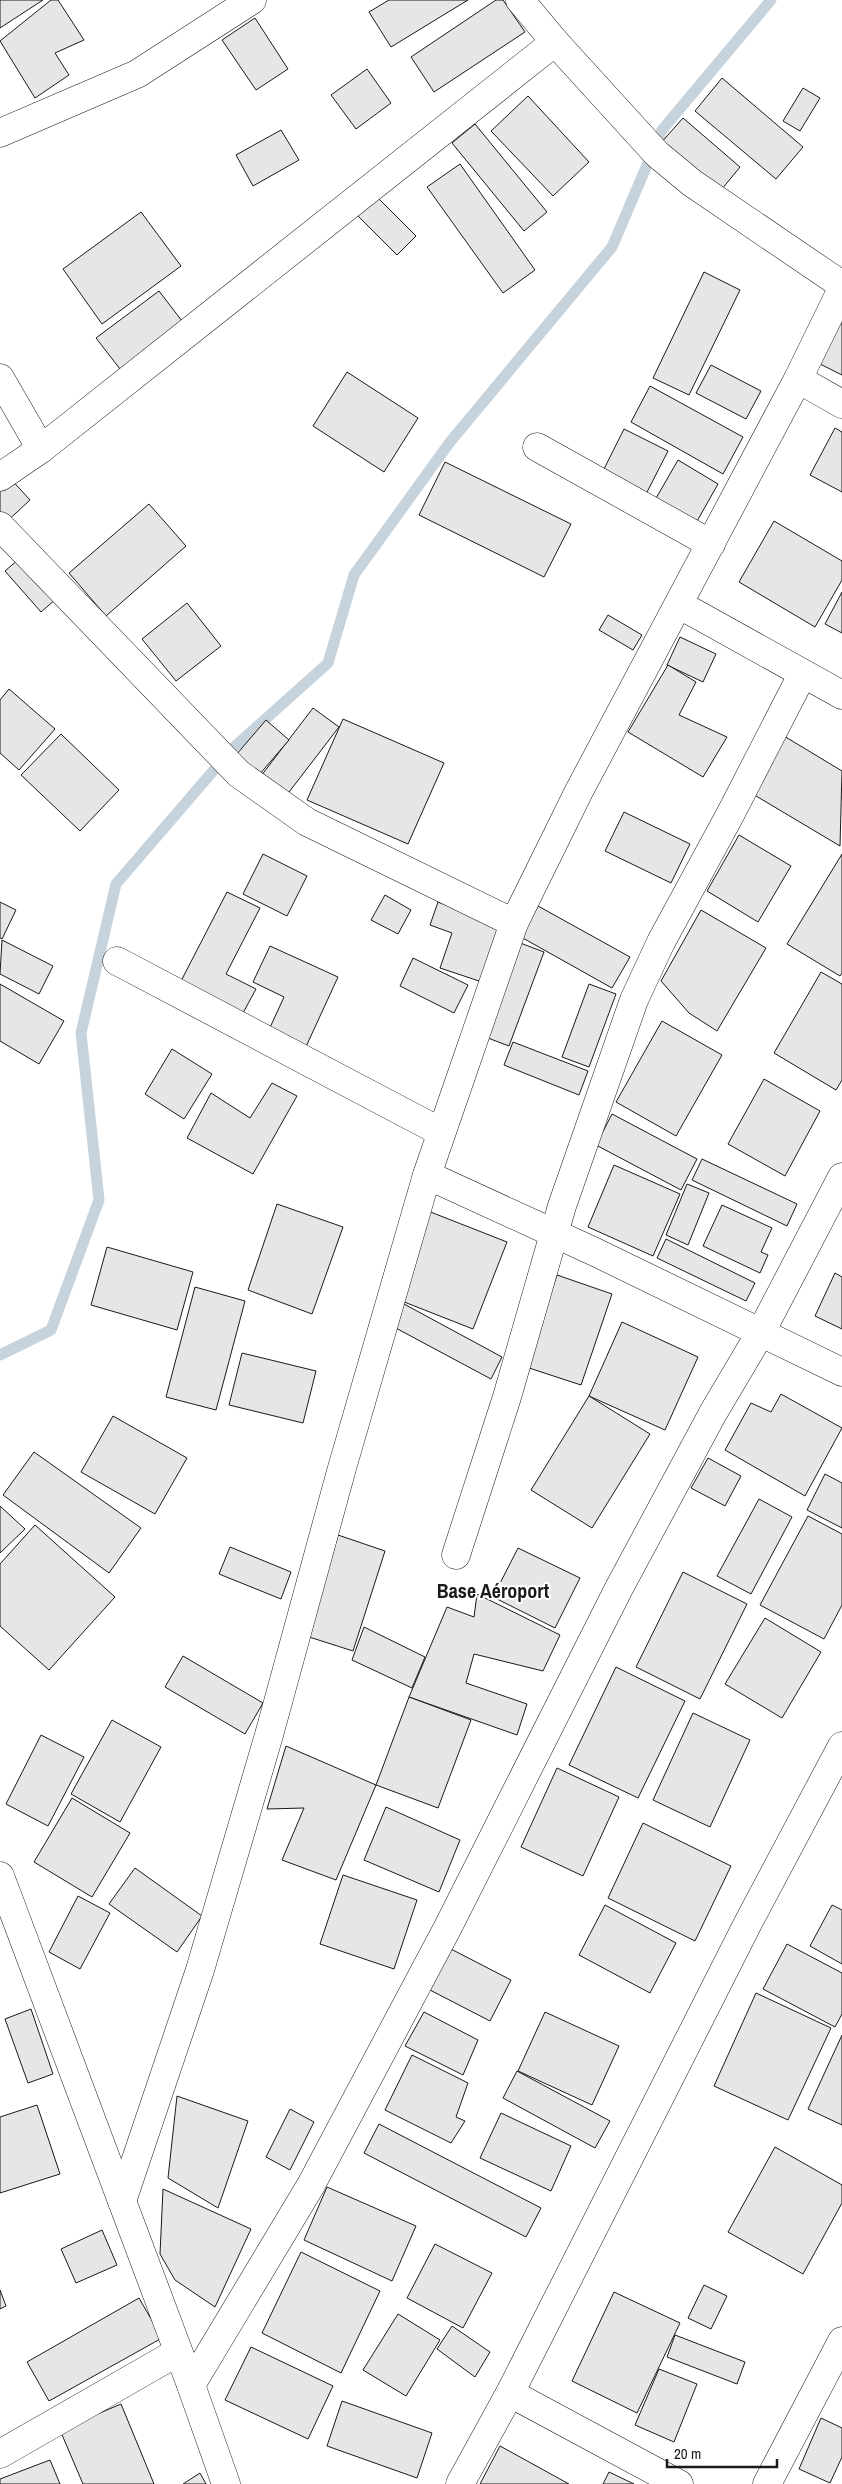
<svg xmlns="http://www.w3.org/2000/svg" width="842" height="2484" viewBox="0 0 842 2484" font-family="'Archivo Narrow',sans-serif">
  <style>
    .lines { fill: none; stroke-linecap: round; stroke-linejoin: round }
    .stream { stroke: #c6d2dc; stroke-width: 11 }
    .building { fill: #e6e6e6; stroke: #1a1a1a }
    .street-casing { stroke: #1a1a1a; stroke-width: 29 }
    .street { stroke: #fff; stroke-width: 28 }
    .labels { text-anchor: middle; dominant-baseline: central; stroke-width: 4; stroke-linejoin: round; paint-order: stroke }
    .district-label { font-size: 20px; font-weight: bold; fill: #1a1a1a; stroke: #fff }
  </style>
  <rect width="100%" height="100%" fill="#fff"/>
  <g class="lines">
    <!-- stream -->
    <path class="stream" d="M0 1355 51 1330 99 1200 81 1033 116 884 232 749 328 663 354 575 450 442 612 247 662 130 771 0"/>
  </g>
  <!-- building -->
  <g class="building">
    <path d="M0 0H43L0 28Z"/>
    <path d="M51 0H58L84 40 55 53 69 75 35 98 0 41Z"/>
    <path d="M389 0H468L391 47 369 12Z"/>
    <path d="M496 0H503L525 32 434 92 411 57Z"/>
    <path d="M255 18 288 69 256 90 222 40Z"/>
    <path d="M367 69 391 103 356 129 331 95Z"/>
    <path d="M722 78 803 147 776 179 695 111Z"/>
    <path d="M803 88 820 98 800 131 783 121Z"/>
    <path d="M528 96 589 162 553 196 491 131Z"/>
    <path d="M683 118 740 167 717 195 659 145Z"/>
    <path d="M475 124 547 212 524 231 452 143Z"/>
    <path d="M281 130 299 160 253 186 236 155Z"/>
    <path d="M460 164 535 270 503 293 427 187Z"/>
    <path d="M376 196 416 236 397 255 357 215Z"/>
    <path d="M141 212 181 266 102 324 63 269Z"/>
    <path d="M704 272 740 290 689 395 653 378Z"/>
    <path d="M159 291 182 321 120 369 96 338Z"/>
    <path d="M838 322 842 324V375L818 363Z"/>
    <path d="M711 365 761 391 746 419 696 393Z"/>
    <path d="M347 372 418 418 384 472 313 426Z"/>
    <path d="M650 386 743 437 723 474 631 422Z"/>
    <path d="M835 428 842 432V492L810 475Z"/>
    <path d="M624 429 668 451 644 498 601 475Z"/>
    <path d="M678 460 718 484 696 523 655 500Z"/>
    <path d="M445 462 571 524 544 577 419 515Z"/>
    <path d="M9 477 30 500 2 526 0 523V485Z"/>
    <path d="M149 504 186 546 106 616 69 573Z"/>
    <path d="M774 521 842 561V580L815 627 739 582Z"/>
    <path d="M20 558 56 599 41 612 5 571Z"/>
    <path d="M842 592V633L825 624Z"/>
    <path d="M187 603 221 646 176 681 142 639Z"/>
    <path d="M608 615 642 635 633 650 599 630Z"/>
    <path d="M680 637 716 654 703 682 667 665Z"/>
    <path d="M668 665 696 682 679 715 727 737 703 777 628 732Z"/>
    <path d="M9 689 55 729 19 770 0 753V700Z"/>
    <path d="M313 708 339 727 286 796 261 776Z"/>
    <path d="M343 719 444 763 408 844 307 800Z"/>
    <path d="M266 720 289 740 259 775 236 755Z"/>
    <path d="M61 734 119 790 80 831 21 775Z"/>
    <path d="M784 736 842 771 840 846 751 793Z"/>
    <path d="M624 812 690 844 671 883 605 851Z"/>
    <path d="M739 835 791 866 758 922 707 891Z"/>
    <path d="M263 854 307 876 287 916 243 894Z"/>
    <path d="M842 854V973L840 976 787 944Z"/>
    <path d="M227 892 260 908 226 974 256 989 243 1013 181 981Z"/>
    <path d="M385 895 411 910 398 934 371 920Z"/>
    <path d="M0 902 16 910 2 939 0 938Z"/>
    <path d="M438 902 501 925 482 982 440 968 452 933 430 925Z"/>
    <path d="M538 906 630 957 612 988 521 937Z"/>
    <path d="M701 910 766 948 717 1031 689 1013 661 981Z"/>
    <path d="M2 940 53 966 39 994 0 974Z"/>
    <path d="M515 941 544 952 509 1046 480 1035Z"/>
    <path d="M270 946 338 977 304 1051 267 1034 284 997 253 982Z"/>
    <path d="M413 958 468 985 454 1013 400 986Z"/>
    <path d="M821 972 842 984V1080L836 1090 774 1053Z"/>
    <path d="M0 984 64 1021 39 1064 0 1041Z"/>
    <path d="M589 984 616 994 589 1067 562 1057Z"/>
    <path d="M662 1021 722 1055 676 1136 616 1102Z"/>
    <path d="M513 1042 588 1071 579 1095 504 1065Z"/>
    <path d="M172 1049 212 1074 184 1119 145 1094Z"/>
    <path d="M764 1079 820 1111 785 1176 728 1144Z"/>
    <path d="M272 1083 297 1096 253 1174 187 1138 211 1093 250 1118Z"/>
    <path d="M612 1114 697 1159 681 1190 596 1145Z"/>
    <path d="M702 1159 797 1204 787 1226 692 1180Z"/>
    <path d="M614 1165 680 1194 653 1256 588 1227Z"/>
    <path d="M687 1184 709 1193 688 1245 666 1235Z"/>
    <path d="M277 1204 343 1227 312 1314 248 1290Z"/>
    <path d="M722 1205 772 1228 761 1252 768 1255 760 1273 703 1246Z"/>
    <path d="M428 1211 507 1242 473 1329 394 1298Z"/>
    <path d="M666 1239 755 1283 746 1301 657 1258Z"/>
    <path d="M107 1247 193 1272 177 1330 91 1305Z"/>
    <path d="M835 1273 842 1277V1329L815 1316Z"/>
    <path d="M557 1275 612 1294 581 1385 526 1367Z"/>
    <path d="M195 1287 245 1301 216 1410 166 1397Z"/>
    <path d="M404 1304 502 1357 491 1379 392 1326Z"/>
    <path d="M622 1322 698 1357 665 1430 589 1396Z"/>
    <path d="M242 1353 316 1371 303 1423 229 1405Z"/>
    <path d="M781 1394 842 1428 805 1496 725 1450 751 1403 771 1412Z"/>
    <path d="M589 1396 650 1434 592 1528 531 1490Z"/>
    <path d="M113 1416 187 1458 155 1514 81 1472Z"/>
    <path d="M34 1452 141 1528 109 1573 3 1495Z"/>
    <path d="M708 1458 741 1476 725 1506 691 1488Z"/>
    <path d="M825 1474 842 1483V1528L807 1510Z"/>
    <path d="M759 1499 792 1517 751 1594 717 1576Z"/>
    <path d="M0 1506 25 1529 0 1553Z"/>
    <path d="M808 1516 842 1534V1605L824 1639 760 1605Z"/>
    <path d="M35 1525 115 1597 49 1670 0 1626V1564Z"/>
    <path d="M338 1535 385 1551 353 1651 306 1636Z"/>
    <path d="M230 1547 291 1572 281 1599 219 1574Z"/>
    <path d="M518 1548 580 1578 555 1628 493 1597Z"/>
    <path d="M683 1572 747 1604 700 1699 636 1667Z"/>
    <path d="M477 1594 560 1635 543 1671 474 1654 466 1683 527 1704 517 1735 409 1697 447 1607 474 1617Z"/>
    <path d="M765 1618 821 1652 782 1718 725 1684Z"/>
    <path d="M364 1627 425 1657 412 1688 352 1660Z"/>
    <path d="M183 1656 263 1703 245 1734 165 1687Z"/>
    <path d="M616 1667 685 1701 638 1798 569 1765Z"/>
    <path d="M409 1697 471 1720 438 1808 376 1785Z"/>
    <path d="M693 1713 750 1740 710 1827 653 1800Z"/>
    <path d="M112 1720 161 1747 120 1822 71 1794Z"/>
    <path d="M41 1735 84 1757 48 1826 6 1804Z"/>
    <path d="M286 1746 376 1785 336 1880 282 1860 304 1808 267 1809Z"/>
    <path d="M557 1768 619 1797 583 1876 521 1847Z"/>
    <path d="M72 1798 130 1833 92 1897 34 1862Z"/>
    <path d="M386 1807 460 1840 439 1892 364 1860Z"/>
    <path d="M643 1823 731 1866 695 1941 608 1898Z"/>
    <path d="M135 1868 202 1916 177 1952 109 1904Z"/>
    <path d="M343 1875 417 1900 394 1969 320 1944Z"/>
    <path d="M78 1896 110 1913 80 1969 49 1952Z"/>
    <path d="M605 1905 676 1943 650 1993 579 1955Z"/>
    <path d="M832 1905 842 1910V1964L810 1946Z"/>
    <path d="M787 1944 842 1973V2014L835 2027 763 1989Z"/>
    <path d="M449 1948 511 1980 490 2021 428 1989Z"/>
    <path d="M756 1993 831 2028 788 2120 714 2086Z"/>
    <path d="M31 2009 53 2074 28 2083 5 2019Z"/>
    <path d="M424 2012 478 2040 463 2075 405 2046Z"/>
    <path d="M545 2012 619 2046 592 2105 518 2071Z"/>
    <path d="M842 2035V2125L808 2109Z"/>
    <path d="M412 2055 468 2083 456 2117 465 2121 451 2143 385 2110Z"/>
    <path d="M517 2071 610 2121 595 2148 503 2098Z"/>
    <path d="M177 2096 248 2121 218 2208 168 2178Z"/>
    <path d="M37 2105 60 2174 0 2193V2117Z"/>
    <path d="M290 2109 314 2122 290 2170 266 2157Z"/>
    <path d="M501 2113 571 2146 551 2191 480 2158Z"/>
    <path d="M379 2124 541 2208 526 2237 364 2153Z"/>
    <path d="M775 2147 842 2185V2203L803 2274 728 2232Z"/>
    <path d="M327 2187 416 2226 392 2281 304 2240Z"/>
    <path d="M163 2189 251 2229 215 2307 175 2280 160 2254Z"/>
    <path d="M102 2230 117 2265 76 2283 61 2249Z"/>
    <path d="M435 2244 492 2273 463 2328 407 2298Z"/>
    <path d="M301 2252 380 2291 341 2373 262 2333Z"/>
    <path d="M704 2285 727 2296 711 2329 688 2318Z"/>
    <path d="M0 2290 6 2306 0 2309Z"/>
    <path d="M614 2292 680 2323 637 2413 572 2381Z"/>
    <path d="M139 2298 162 2338 49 2401 27 2362Z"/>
    <path d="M398 2314 440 2340 406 2396 363 2370Z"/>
    <path d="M452 2326 490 2352 475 2377 437 2349Z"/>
    <path d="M675 2335 745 2362 737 2384 667 2357Z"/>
    <path d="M251 2347 333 2386 308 2439 225 2400Z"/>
    <path d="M659 2369 697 2384 674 2442 635 2425Z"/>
    <path d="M342 2401 432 2433 417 2478 327 2446Z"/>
    <path d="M121 2404 154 2484H83L60 2430Z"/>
    <path d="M821 2418 842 2428V2457L830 2483 799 2469Z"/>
    <path d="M500 2446 569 2484H480Z"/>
    <path d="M50 2460 60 2484H0V2479Z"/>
    <path d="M609 2472 634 2484H603Z"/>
    <path d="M200 2473 206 2484H183Z"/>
  </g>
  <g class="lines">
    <!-- street casing -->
    <g class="street-casing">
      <g id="street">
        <path d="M520 0 555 42 657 154 692 183 842 285"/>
        <path d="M0 133 137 74 252 0"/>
        <path d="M0 378 41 449"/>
        <path d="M798 379 842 404"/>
        <path d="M537 447 711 544"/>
        <path d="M0 477 41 449 555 42"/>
        <path d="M0 526 239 774 307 822 514 923"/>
        <path d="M680 605 842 695"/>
        <path d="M117 961 441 1132"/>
        <path d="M427 1175 595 1252 842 1372"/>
        <path d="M456 1555 507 1397 562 1206 634 1000 661 942 731 813 802 675"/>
        <path d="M0 1876 191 2385 226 2484"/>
        <path d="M122 2201 200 1970 269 1735 342 1468 427 1175 514 923 579 791 798 379 842 289"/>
        <path d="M191 2385 311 2185 448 1927 618 1590 713 1413 761 1332 842 1177"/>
        <path d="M510 2393 679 2484"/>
        <path d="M0 2454 178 2352"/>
        <path d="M460 2484 510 2393 748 1923 842 1746"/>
        <path d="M767 2484 842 2341"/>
      </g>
    </g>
    <!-- street -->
    <use href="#street" class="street"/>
  </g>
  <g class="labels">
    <!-- district labels -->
    <g class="district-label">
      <text x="493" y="1590">Base Aéroport</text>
    </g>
  </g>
  <!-- scale -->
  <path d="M667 2459v8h110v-8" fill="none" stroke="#1a1a1a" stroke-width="2.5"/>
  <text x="674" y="2459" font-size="15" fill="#1a1a1a" stroke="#ffffff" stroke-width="4" paint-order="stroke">20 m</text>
</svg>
